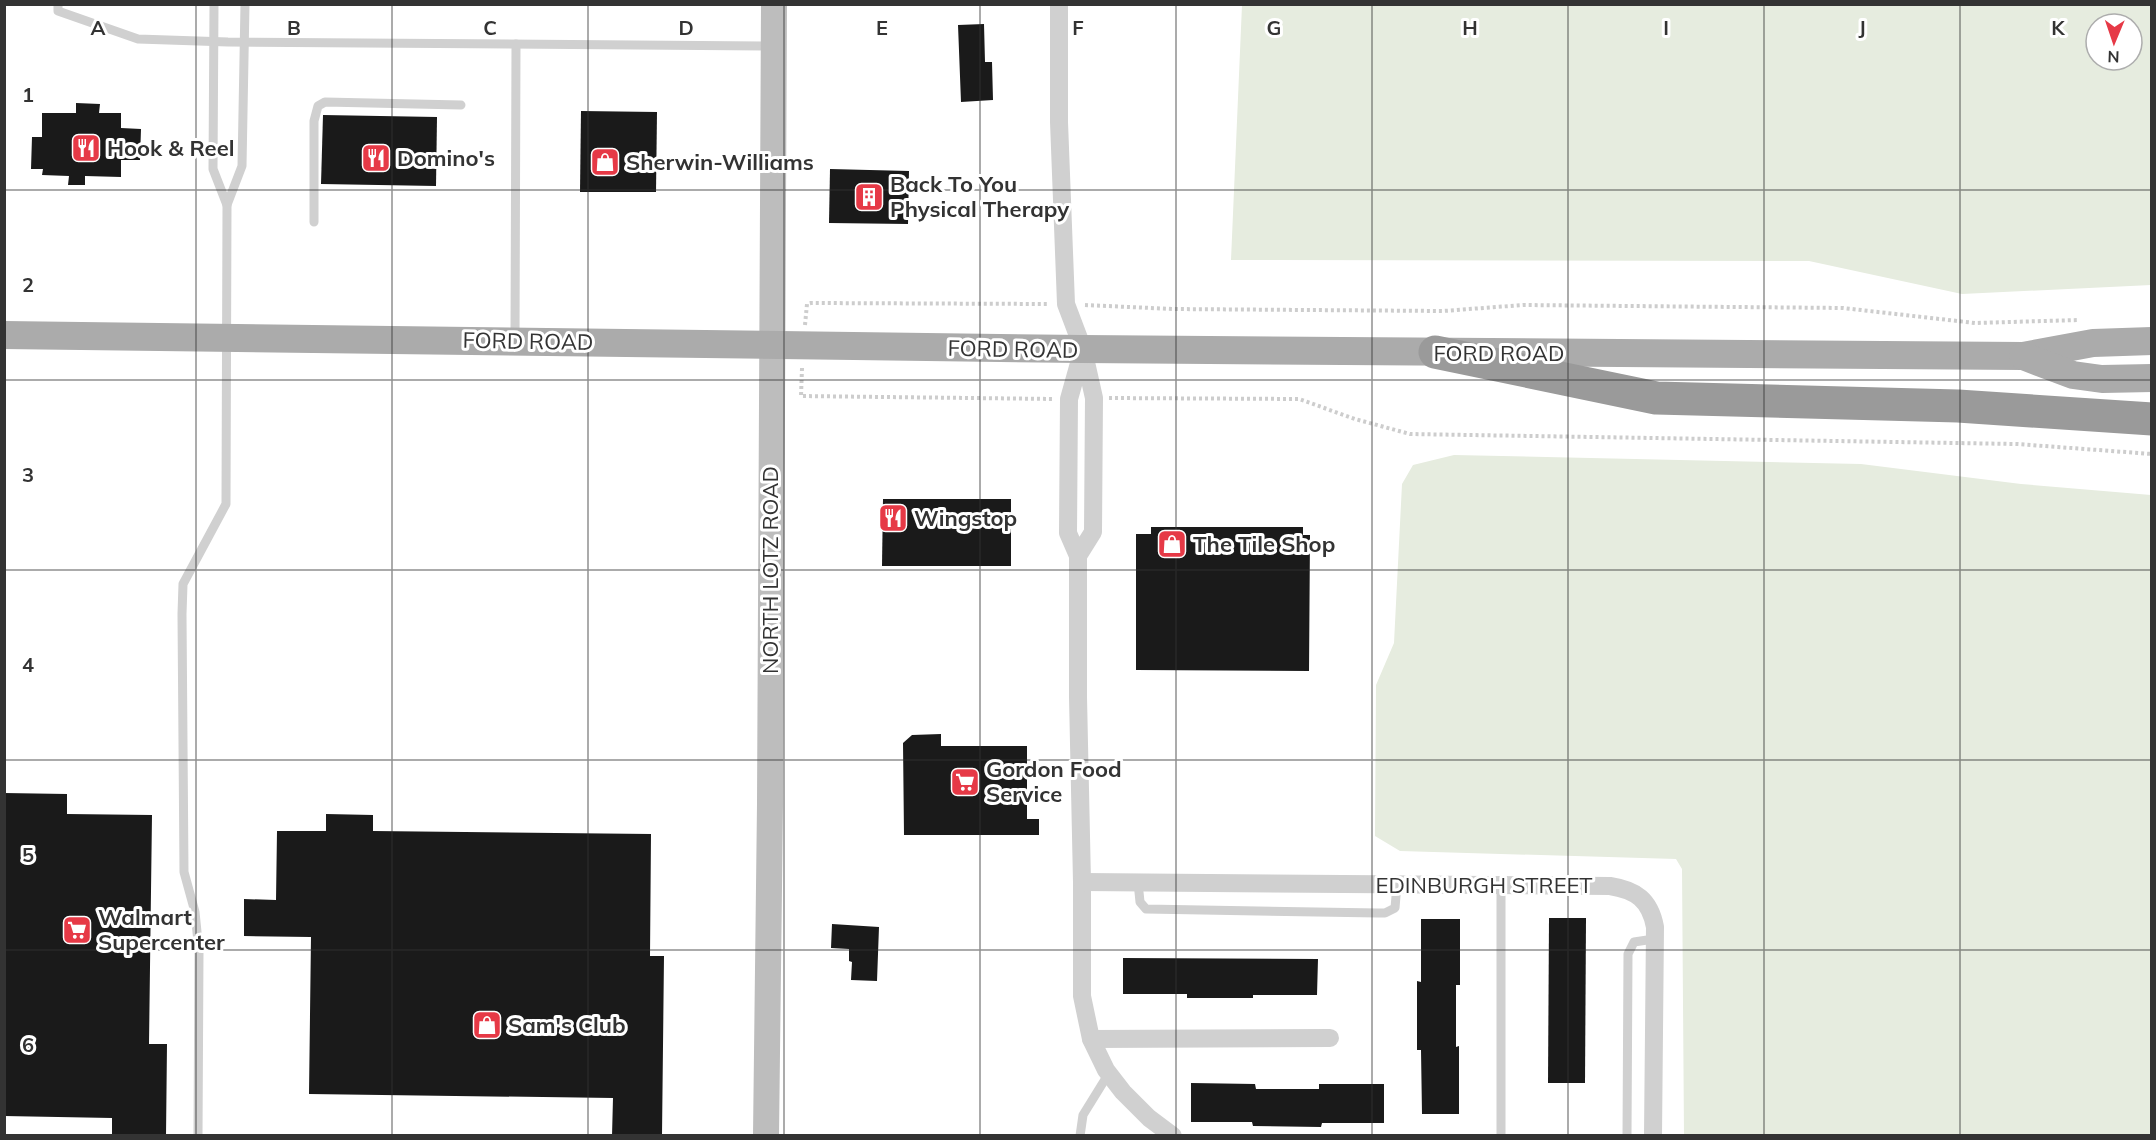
<svg xmlns="http://www.w3.org/2000/svg" width="2156" height="1140" viewBox="0 0 2156 1140" font-family="Mulish,sans-serif">
  <style>
    .green { fill: #e6ecdf; fill-rule: evenodd }
    .building { fill: #1a1a1a }
    .lines { fill: none; stroke-linecap: round; stroke-linejoin: round }
    .path { stroke: #cdcdcd; stroke-width: 4; stroke-dasharray: 3 3; stroke-linecap: butt }
    .lane { stroke: #d0d0d0; stroke-width: 9 }
    .street { stroke: #d0d0d0; stroke-width: 18 }
    .secondary { stroke: #bdbdbd; stroke-width: 26 }
    .primary { stroke: #ababab; stroke-width: 28 }
    .highway { stroke: #9a9a9a; stroke-width: 33 }
    .grid { fill: none; stroke: #333; stroke-width: 1.5; stroke-opacity: 0.55 }
    .labels { text-anchor: middle; dominant-baseline: central; stroke-width: 6; stroke-linejoin: round; paint-order: stroke }
    .poi-label { font-size: 22px; font-weight: bold; fill: #333; stroke: #fff; text-anchor: start }
    .street-label { font-size: 22px; fill: #333; stroke: #fff }
    .grid-label { font-size: 20px; text-anchor: middle; font-weight: bold; fill: #333; stroke: #fff; stroke-width: 6; stroke-linejoin: round; paint-order: stroke }
  </style>
  <rect width="100%" height="100%" fill="#fff"/>
  <!-- green -->
  <g class="green">
    <path d="M1242 5H2151V285L1962 294 1809 261 1231 260ZM2096 24H2132V60H2096Z"/>
    <path d="M1454 455 1861 464 2021 484 2151 495V1135H1684L1682 869 1676 859 1400 851 1375 836 1376 685 1394 643 1402 484 1413 465Z"/>
  </g>
  <!-- building -->
  <g class="building">
    <path d="M984 24 985 62H992L993 100 961 102 958 25Z"/>
    <path d="M76 103 100 104 99 113H121V128L141 129 140 160H121V177L85 176V185H68L69 176 42 175 43 169H31L32 137H42V113H76Z"/>
    <path d="M581 111 657 112 656 192H580Z"/>
    <path d="M323 115 437 117 436 186 321 184Z"/>
    <path d="M830 169 909 171 908 224 829 223Z"/>
    <path d="M883 499H1011V566H882Z"/>
    <path d="M1151 527H1303V535H1310L1309 671 1136 670V534H1151Z"/>
    <path d="M941 734V746H1027V819H1039V835H904L903 743 912 735Z"/>
    <path d="M4 793 67 794V814L152 815 149 1044H167L166 1136H112V1118L4 1116Z"/>
    <path d="M326 814 373 815V831L651 834 650 956H664L662 1136H612L613 1098 309 1094 311 937 244 936V899L276 900 277 831H326Z"/>
    <path d="M1549 918H1586L1585 1083H1548Z"/>
    <path d="M1421 919H1460V985H1456V1047L1459 1046V1114H1422L1421 1050H1417V981L1421 982Z"/>
    <path d="M832 924 879 927 877 981 851 980 852 962 849 961V949L831 948Z"/>
    <path d="M1123 958 1318 959 1317 995H1253V998H1187V994H1123Z"/>
    <path d="M1191 1083 1255 1084 1256 1089H1319V1084H1384V1123H1322L1321 1127 1253 1126 1252 1122H1191Z"/>
  </g>
  <g class="lines">
    <!-- path -->
    <g class="path">
      <path d="M1085 305 1173 309 1443 311 1523 305 1843 308 1975 323 2079 320"/>
      <path d="M805 325 807 304 811 303 1048 304"/>
      <path d="M802 368 801 396 1054 399"/>
      <path d="M1109 398 1299 399 1355 419 1410 434 2017 444 2152 454"/>
    </g>
    <!-- lane -->
    <g class="lane">
      <path d="M58 4V11L138 39 228 42 773 46"/>
      <path d="M214 4 213 169 227 205"/>
      <path d="M314 222V121L318 106 325 102 461 105"/>
      <path d="M515 339 516 44"/>
      <path d="M1138 882 1140 902 1146 909 1378 913H1385L1395 908 1397 884"/>
      <path d="M1501 885V1136"/>
      <path d="M198 1136 199 952 195 912 184 872 182 614 183 584 226 504 227 205 242 166 245 4"/>
      <path d="M1080 1136 1083 1115 1109 1073"/>
      <path d="M1627 1136 1628 954 1634 942 1654 939"/>
    </g>
    <!-- street -->
    <g class="street">
      <path d="M1059 4V122L1066 304 1083 349"/>
      <path d="M1078 556 1093 532 1094 398 1083 349 1069 399 1068 533 1078 556V697L1082 882V996L1091 1039 1106 1070 1123 1092 1149 1118 1173 1136"/>
      <path d="M1082 882 1610 886C1636 890 1650 900 1655 927L1653 1136"/>
      <path d="M1091 1039 1330 1038"/>
    </g>
    <!-- secondary -->
    <path class="secondary" d="M766 1136 770 804 774 4"/>
    <!-- primary -->
    <g class="primary">
      <path d="M4 335 1083 349 2023 356 2093 343 2152 341"/>
      <path d="M2023 356 2073 375 2102 379 2152 378"/>
    </g>
    <!-- highway -->
    <path class="highway" d="M1435 352 1656 398 1958 406 2152 419"/>
  </g>
  <!-- grid -->
  <path class="grid" d="M196 4V1136M392 4V1136M588 4V1136M784 4V1136M980 4V1136M1176 4V1136M1372 4V1136M1568 4V1136M1764 4V1136M1960 4V1136M4 190H2152M4 380H2152M4 570H2152M4 760H2152M4 950H2152"/>
  <!-- icons -->
  <defs>
    <g id="restaurant-square" transform="scale(1.5)"><rect x="-9" y="-9" width="18" height="18" rx="4" fill="#e63946" stroke="#fff"/><path d="M-5-6h1v4h1v-4h1v4h1v-4h1v5L-1.5 .5V6h-2V.5L-5-1ZM5-6V6H3V1.5H1.5Q1.5-4 5-6Z" fill="#fff"/></g>
    <g id="shop-square" transform="scale(1.5)"><rect x="-9" y="-9" width="18" height="18" rx="4" fill="#e63946" stroke="#fff"/><path d="M-5-2.5h2.3a2.7 3.5 0 0 1 5.4 0H5L5.5 6h-11ZM-1.5-2.5h3a1.5 2.3 0 0 0-3 0Z" fill="#fff"/></g>
    <g id="building-square" transform="scale(1.5)"><rect x="-9" y="-9" width="18" height="18" rx="4" fill="#e63946" stroke="#fff"/><path d="M-4-6H4V6H1V3H-1V6H-4ZM-2.5-4.3h1.7v1.8h-1.7ZM.8-4.3h1.7v1.8H.8ZM-2.5-1h1.7V.8h-1.7ZM.8-1h1.7V.8H.8Z" fill="#fff"/></g>
    <g id="supermarket-square" transform="scale(1.5)"><rect x="-9" y="-9" width="18" height="18" rx="4" fill="#e63946" stroke="#fff"/><path d="M-6-5.5h2.5l.6 2H6L4.5 2H-2.5L-4.4-4H-6ZM-1.5 3.2a1.3 1.3 0 1 0 .1 0ZM3 3.2a1.3 1.3 0 1 0 .1 0Z" fill="#fff"/></g>
  </defs>
  <g fill-rule="evenodd">
    <use href="#restaurant-square" x="86" y="148"/>
    <use href="#restaurant-square" x="376" y="158"/>
    <use href="#shop-square" x="605" y="162"/>
    <use href="#building-square" x="869" y="197"/>
    <use href="#restaurant-square" x="893" y="518"/>
    <use href="#shop-square" x="1172" y="544"/>
    <use href="#supermarket-square" x="965" y="782"/>
    <use href="#supermarket-square" x="77" y="930"/>
    <use href="#shop-square" x="487" y="1025"/>
  </g>
  <g class="labels">
    <!-- poi labels -->
    <g class="poi-label">
      <text x="107" y="148">Hook &amp; Reel</text>
      <text x="397" y="158">Domino's</text>
      <text x="626" y="162">Sherwin-Williams</text>
      <text x="890" y="184">Back To You<tspan x="890" dy="25">Physical Therapy</tspan></text>
      <text x="914" y="518">Wingstop</text>
      <text x="1193" y="544">The Tile Shop</text>
      <text x="986" y="769">Gordon Food<tspan x="986" dy="25">Service</tspan></text>
      <text x="98" y="917">Walmart<tspan x="98" dy="25">Supercenter</tspan></text>
      <text x="508" y="1025">Sam's Club</text>
    </g>
    <!-- street labels -->
    <g class="street-label">
      <text transform="translate(528 341) rotate(1)">FORD ROAD</text>
      <text transform="translate(1013 349) rotate(1)">FORD ROAD</text>
      <text x="1499" y="353">FORD ROAD</text>
      <text transform="translate(770 570) rotate(-90)">NORTH LOTZ ROAD</text>
      <text x="1484" y="885">EDINBURGH STREET</text>
    </g>
  </g>
  <g class="grid-label">
    <text x="98" y="35">A</text>
    <text x="294" y="35">B</text>
    <text x="490" y="35">C</text>
    <text x="686" y="35">D</text>
    <text x="882" y="35">E</text>
    <text x="1078" y="35">F</text>
    <text x="1274" y="35">G</text>
    <text x="1470" y="35">H</text>
    <text x="1666" y="35">I</text>
    <text x="1862" y="35">J</text>
    <text x="2058" y="35">K</text>
    <text x="28" y="102">1</text>
    <text x="28" y="292">2</text>
    <text x="28" y="482">3</text>
    <text x="28" y="672">4</text>
    <text x="28" y="862">5</text>
    <text x="28" y="1052">6</text>
  </g>
  <!-- border -->
  <rect width="2156" height="1140" fill="none" stroke="#333333" stroke-width="12"/>
  <!-- north arrow -->
  <g transform="translate(2114 42) rotate(182)"><circle r="28" fill="#ffffff" stroke="#adadad" stroke-width="1.5"/>
  <path d="M0-4.5L10 22L0 15L-10 22Z" fill="#e63946"/>
  <text y="-9" font-size="16" font-weight="bold" text-anchor="middle" fill="#333333">N</text>
  </g>
</svg>
